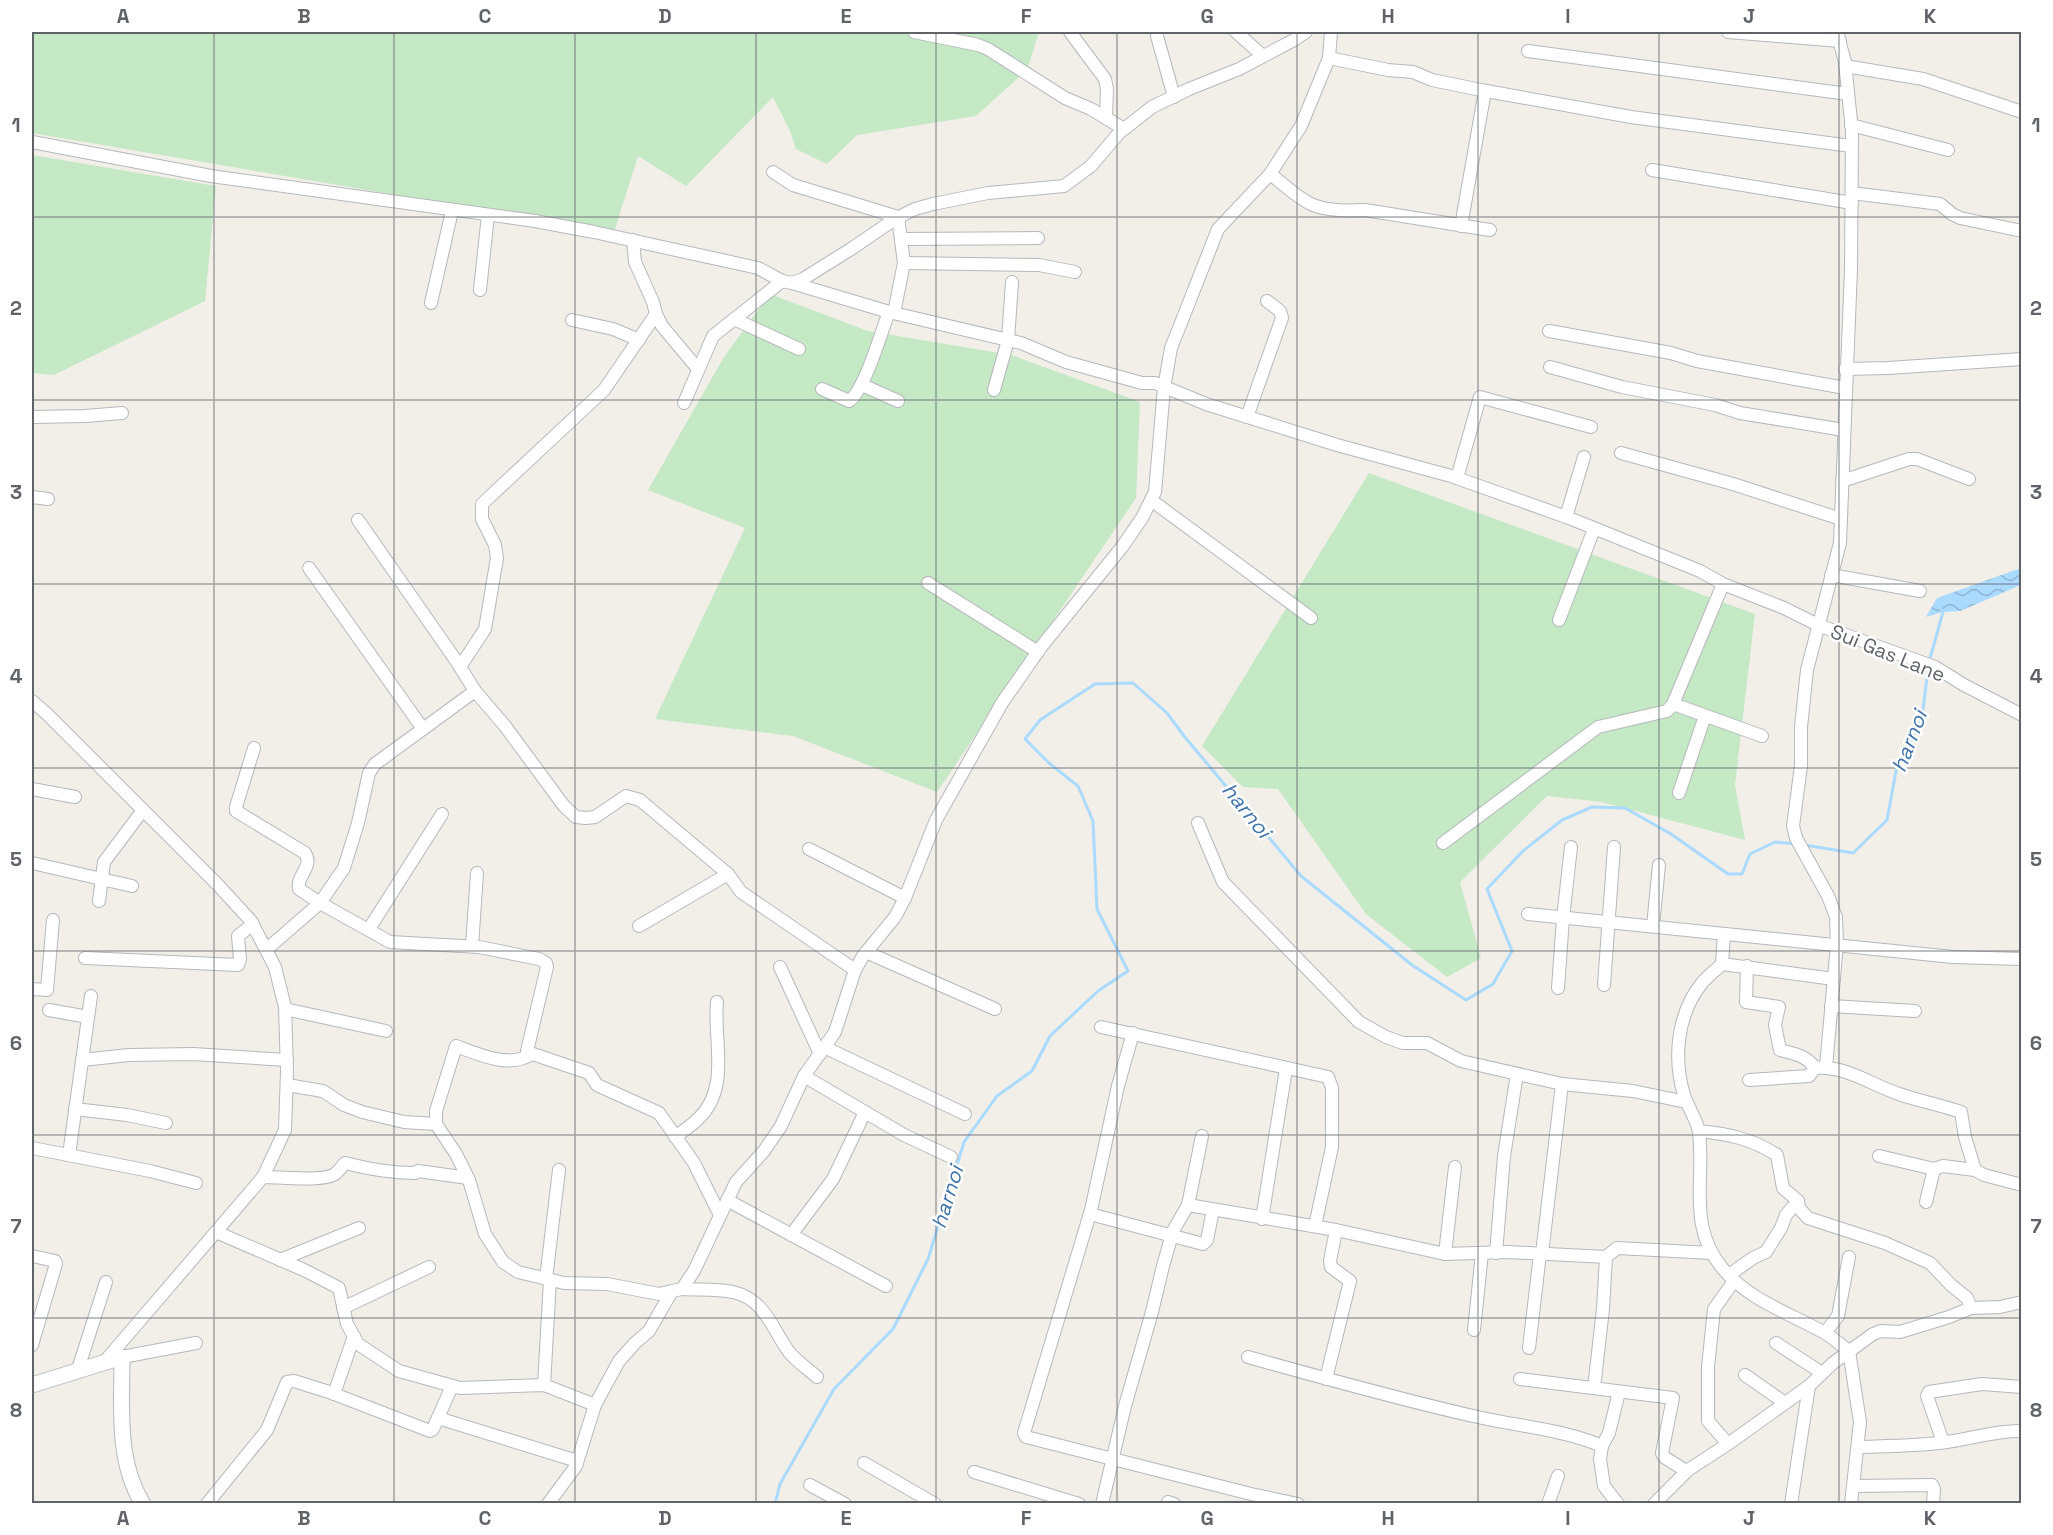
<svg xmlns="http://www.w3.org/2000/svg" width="2053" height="1535" viewBox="0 0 2053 1535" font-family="'Space Grotesk',sans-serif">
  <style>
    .green { fill: #c5e8c5 }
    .water { fill: url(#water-waves) }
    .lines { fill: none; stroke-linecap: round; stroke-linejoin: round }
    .stream { stroke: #aadaff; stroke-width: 3 }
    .minor-casing { stroke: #b5b8bc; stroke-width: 14 }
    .tertiary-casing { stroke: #b5b8bc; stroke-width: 17 }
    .minor { stroke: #fff; stroke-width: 12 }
    .tertiary { stroke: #fff; stroke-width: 15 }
    .grid { fill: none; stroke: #5f6368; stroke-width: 1.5; stroke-opacity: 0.55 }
    .labels { text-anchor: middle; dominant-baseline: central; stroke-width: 5; stroke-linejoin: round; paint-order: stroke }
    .street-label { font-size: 20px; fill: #5f6368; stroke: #fff }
    .water-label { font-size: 21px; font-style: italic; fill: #4174aa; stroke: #fff }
    .neatline { fill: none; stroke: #5f6368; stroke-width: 2 }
    .grid-label { font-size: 20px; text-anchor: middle; font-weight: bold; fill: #5f6368 }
  </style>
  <defs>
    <pattern id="water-waves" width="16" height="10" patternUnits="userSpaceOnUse" patternTransform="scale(1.5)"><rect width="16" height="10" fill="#aadaff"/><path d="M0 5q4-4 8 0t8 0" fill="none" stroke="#8eb4d2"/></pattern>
  </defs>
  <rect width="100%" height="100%" fill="#f1efe8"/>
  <!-- green -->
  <g class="green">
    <path d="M32 32H1039L1027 70 976 116 857 135 827 164 796 149 790 131 773 97 686 186 638 156 614 232 32 133Z"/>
    <path d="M32 155 216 186 205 301 54 375 32 373Z"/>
    <path d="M770 294 868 331 1011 355 1140 402 1136 498 937 792 793 736 655 719 745 528 648 490 724 357Z"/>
    <path d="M1369 473 1755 614 1735 785 1745 840 1602 802 1547 796 1460 882 1481 958 1447 977 1366 914 1278 789 1243 787 1202 746Z"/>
  </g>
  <!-- water -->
  <path class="water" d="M2021 568V585L1960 611 1943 612 1926 617 1937 598Z"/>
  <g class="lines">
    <!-- stream -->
    <g class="stream">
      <path d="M1929 662 1943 612 1941 609"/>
      <path d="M1805 845 1853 853 1887 820 1896 771 1922 718 1928 669"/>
      <path d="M775 1504 780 1484 834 1389 893 1329 928 1259 964 1142 997 1096 1032 1071 1050 1036 1098 991 1128 971 1097 909 1093 821 1078 786 1049 763 1025 739 1040 720 1095 684 1133 683 1167 713 1184 736 1301 876 1412 965 1466 1000 1493 984 1512 951 1487 889 1523 851 1562 820 1592 807 1625 808 1671 834 1728 874H1742L1750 854 1775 842 1796 844"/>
    </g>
    <!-- minor casing -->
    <g class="minor-casing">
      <g id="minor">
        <path d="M914 32 978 45 988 49 1065 98 1091 109 1124 129"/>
        <path d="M1070 32 1105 79 1107 89 1106 118"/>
        <path d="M1236 32 1263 56"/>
        <path d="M1728 32 1840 41"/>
        <path d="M1157 36 1174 97"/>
        <path d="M1528 51 1848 94"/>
        <path d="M1329 58 1388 70 1413 72 1432 80 1481 90 1631 117 1851 146"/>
        <path d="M1845 66 1923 79 2022 112"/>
        <path d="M1851 125 1948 150"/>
        <path d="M32 142 211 176 535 221 594 232 758 268 782 281 792 283 803 279 851 249 895 219 915 209 933 204 988 193 1064 186 1091 166 1119 133 1152 107 1189 89 1239 69 1294 40 1306 32"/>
        <path d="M1652 170 1852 203"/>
        <path d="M773 172 793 185 898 217 904 263 894 313"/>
        <path d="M1270 174C1284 184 1297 198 1313 205 1328 211 1349 211 1365 210L1490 230"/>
        <path d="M1852 193 1940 204 1952 214 1960 218 2022 231"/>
        <path d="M1461 226 1485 91"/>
        <path d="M902 239 1038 238"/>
        <path d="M633 240 635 262 653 302 656 314 662 326 698 369"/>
        <path d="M904 263 1039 265 1075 272"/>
        <path d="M792 283 889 312 1021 343 1066 362 1142 383H1155L1206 404 1337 445 1451 476 1569 518 1700 571 1723 584 1784 608 1818 625 1935 667 1964 685 2022 715"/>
        <path d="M480 290 488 215"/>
        <path d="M431 303 452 211"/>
        <path d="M734 319 799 349"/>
        <path d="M572 320 613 329 639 340"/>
        <path d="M1549 331 1671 353 1697 361 1845 388"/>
        <path d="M1550 367 1622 387 1715 405 1740 413 1844 430"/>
        <path d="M1845 369 1888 368 2022 359"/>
        <path d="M862 385 898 401"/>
        <path d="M822 389 849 401C865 390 881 332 889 312"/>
        <path d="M994 390 1008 340 1012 282"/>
        <path d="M684 403 713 336 782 281"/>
        <path d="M32 417 85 416 122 413"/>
        <path d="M1247 417 1282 318 1280 311 1267 301"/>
        <path d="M1621 453 1733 484 1841 519"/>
        <path d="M1457 478 1480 397 1591 427"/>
        <path d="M1842 481 1909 459H1917L1969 479"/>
        <path d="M32 497 48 499"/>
        <path d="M1151 500 1311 618"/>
        <path d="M1566 517 1584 457"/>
        <path d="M358 520 457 662 475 691 505 726 564 806 576 817 586 818 595 817 626 796 640 800 728 874 741 892 855 970"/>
        <path d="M309 568 423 729"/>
        <path d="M1831 575 1920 591"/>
        <path d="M928 583 1038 652"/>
        <path d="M1559 620 1594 529"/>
        <path d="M460 667 485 629 497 558 495 545 482 519V504L604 390 656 314"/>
        <path d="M32 701 47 714 218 885 251 921 275 967 285 1007 287 1071 285 1130 263 1177 106 1360"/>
        <path d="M1673 704 1762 736"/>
        <path d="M254 748 236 807V811L305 853C314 867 296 875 299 889L320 903 390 942 479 947 539 959 546 963 547 967 527 1051 530 1053 589 1073 597 1085 659 1113 694 1163 720 1215"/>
        <path d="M32 789 75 797"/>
        <path d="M1679 793 1705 716"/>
        <path d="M1198 823 1223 882 1359 1022 1386 1037 1403 1043H1427L1461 1061 1562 1084 1633 1091 1686 1102"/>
        <path d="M1443 843 1598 727 1667 711 1673 704 1723 584"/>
        <path d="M809 849 905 898"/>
        <path d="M32 863 132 886"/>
        <path d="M99 901 104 862 143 810"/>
        <path d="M1528 914 1953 957 2022 959"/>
        <path d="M639 926 728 874"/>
        <path d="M1653 926 1659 865"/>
        <path d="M369 929 442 814"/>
        <path d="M1724 934 1722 964C1716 970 1708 976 1702 983 1677 1014 1673 1058 1684 1095 1688 1108 1698 1121 1699 1133 1705 1182 1687 1226 1723 1269 1749 1300 1789 1313 1823 1332 1832 1337 1841 1345 1849 1351L1860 1422 1851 1504"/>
        <path d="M472 946 477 873"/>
        <path d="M267 949 320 903 344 868 358 823 369 773 375 764 475 691"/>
        <path d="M866 952 995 1009"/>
        <path d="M85 958 238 965 240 959 238 936 253 924"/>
        <path d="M1722 964 1834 979"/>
        <path d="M1747 966 1746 1002 1779 1007 1775 1025 1780 1050C1794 1054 1806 1055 1815 1068L1809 1076 1749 1080"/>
        <path d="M780 967 820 1054"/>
        <path d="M1604 985 1614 847"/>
        <path d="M1558 988 1563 918 1571 847"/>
        <path d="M32 989 47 990 53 920"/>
        <path d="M1831 1006 1915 1011"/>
        <path d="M285 1009 386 1031"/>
        <path d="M49 1010 88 1017"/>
        <path d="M1101 1027 1328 1077 1332 1088V1147L1315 1226"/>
        <path d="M1133 1033 1118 1086 1091 1210 1024 1433 1026 1437 1251 1494 1298 1504"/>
        <path d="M824 1047 965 1114"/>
        <path d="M532 1054C509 1069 478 1054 456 1046L436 1111V1124L456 1154 469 1180 485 1234 503 1262 518 1272 564 1283 607 1284 659 1294 672 1291"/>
        <path d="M82 1060 129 1055 193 1054 287 1060"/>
        <path d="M1826 1067 1837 944 1836 917 1828 896 1796 838 1793 826 1801 766V727L1807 670 1840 543 1851 269 1852 131 1845 62 1837 32"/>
        <path d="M1815 1068C1848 1066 1869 1084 1899 1094 1919 1101 1941 1105 1961 1112L1965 1137 1975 1170 1984 1175 2022 1185"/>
        <path d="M804 1076 904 1135 951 1157"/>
        <path d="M287 1085 323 1091 344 1105 362 1112 404 1122 436 1124"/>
        <path d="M75 1109 127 1115 166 1123"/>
        <path d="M1699 1131C1729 1134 1752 1139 1777 1155L1783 1188 1798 1201 1799 1208 1808 1218 1885 1243 1930 1263 1951 1285 1967 1298 1971 1308"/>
        <path d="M675 1137C683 1131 691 1126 698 1119 731 1088 713 1040 717 1002"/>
        <path d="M32 1148 150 1171 196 1183"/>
        <path d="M69 1155 91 996"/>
        <path d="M1879 1156 1934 1169"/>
        <path d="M263 1177C278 1177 324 1182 335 1174 339 1171 342 1166 345 1163 368 1169 391 1173 415 1173L418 1171 468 1178"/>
        <path d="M727 1200 886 1286"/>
        <path d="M1926 1202 1934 1169 1943 1166 1975 1170"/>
        <path d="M1188 1205 1336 1230 1445 1254 1507 1252 1606 1257 1617 1248 1712 1253"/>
        <path d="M1090 1214 1203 1244 1207 1240 1213 1210"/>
        <path d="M1262 1219 1286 1069"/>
        <path d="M216 1232 304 1270 339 1288 347 1324 358 1344 399 1371 460 1388 544 1385 595 1405"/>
        <path d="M791 1235 833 1179 865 1112"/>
        <path d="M1496 1253 1504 1156 1517 1074"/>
        <path d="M1445 1254 1455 1167"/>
        <path d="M1542 1254 1562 1084"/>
        <path d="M32 1256 55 1261 56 1264 32 1345"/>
        <path d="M280 1260 359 1228"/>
        <path d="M1729 1275 1753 1258 1766 1252 1781 1228 1786 1215 1798 1201"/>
        <path d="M546 1279 559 1170"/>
        <path d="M682 1289C699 1290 717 1289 733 1292 765 1299 772 1329 789 1352 796 1361 808 1369 817 1377"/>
        <path d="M343 1308 429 1267"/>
        <path d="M1474 1330 1482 1253"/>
        <path d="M1825 1333 1838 1316 1849 1257"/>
        <path d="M1776 1343 1822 1373"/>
        <path d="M1529 1348 1540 1254"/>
        <path d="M122 1357 196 1343"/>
        <path d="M1248 1357C1323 1378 1398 1399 1473 1416 1516 1426 1562 1429 1602 1446"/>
        <path d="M78 1369 106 1282"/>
        <path d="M1745 1375 1785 1403"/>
        <path d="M1326 1379 1350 1281 1331 1267 1330 1261 1336 1230"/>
        <path d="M1520 1379 1673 1398 1662 1453 1664 1457 1686 1471"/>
        <path d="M544 1385 550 1280"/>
        <path d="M1594 1388 1603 1309 1606 1257"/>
        <path d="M334 1394 354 1336"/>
        <path d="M438 1418 577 1461"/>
        <path d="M1943 1442 1927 1396 1929 1392 1982 1384 2022 1387"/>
        <path d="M1728 1444 1708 1421V1367L1714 1309 1734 1281"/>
        <path d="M1858 1447C1888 1446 1918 1446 1947 1442 1972 1439 1996 1430 2022 1431"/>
        <path d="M864 1463 935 1504"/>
        <path d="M974 1472 1079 1504"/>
        <path d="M810 1485 845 1504"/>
        <path d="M1854 1486 1932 1485 1934 1489 1933 1504"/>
        <path d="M1168 1502 1174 1504"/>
        <path d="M207 1504 267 1430 287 1382 294 1381 329 1392 430 1431 433 1429 452 1386"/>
        <path d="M548 1504 576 1466 595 1405 619 1361 635 1343 649 1331 672 1291 682 1289 694 1271 736 1182 764 1151 781 1126 804 1076 835 1032 855 970 863 956 895 917 905 898 936 820 1002 703 1041 647 1122 547 1142 518 1155 492 1164 388 1171 348 1179 328 1218 229 1270 174 1301 126 1329 58 1331 32"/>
        <path d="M1102 1504 1125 1406 1152 1312 1163 1266 1173 1231 1188 1205 1202 1136"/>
        <path d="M1548 1504 1558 1476"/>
        <path d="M1618 1504 1604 1486 1600 1459 1602 1446 1609 1433 1619 1392"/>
        <path d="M1654 1504 1688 1470 1728 1444 1809 1386 1833 1363 1873 1334 1881 1331 1900 1332 1949 1317 1971 1308 2000 1307 2022 1302"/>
        <path d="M1791 1504 1809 1386"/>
      </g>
    </g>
    <!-- tertiary casing -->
    <g class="tertiary-casing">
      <path id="tertiary" d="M32 1385 122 1357C122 1406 116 1461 143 1504"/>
    </g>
    <!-- minor -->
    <use href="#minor" class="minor"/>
    <!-- tertiary -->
    <use href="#tertiary" class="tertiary"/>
  </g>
  <!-- grid -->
  <path class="grid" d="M214 32V1504M394 32V1504M575 32V1504M756 32V1504M936 32V1504M1117 32V1504M1297 32V1504M1478 32V1504M1659 32V1504M1839 32V1504M32 217H2022M32 400H2022M32 584H2022M32 768H2022M32 951H2022M32 1135H2022M32 1318H2022"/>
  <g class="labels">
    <!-- street labels -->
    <g class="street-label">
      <text transform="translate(1888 653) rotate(22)">Sui Gas Lane</text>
    </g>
    <!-- water labels -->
    <g class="water-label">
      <text transform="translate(1909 741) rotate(-69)">harnoi</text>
      <text transform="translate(1247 810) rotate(51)">harnoi</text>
      <text transform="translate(947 1197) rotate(-73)">harnoi</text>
    </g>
  </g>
  <!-- border -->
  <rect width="2053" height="1535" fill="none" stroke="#ffffff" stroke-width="66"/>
  <rect x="33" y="33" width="1987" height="1469" class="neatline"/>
  <g class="grid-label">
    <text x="123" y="23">A</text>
    <text x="304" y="23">B</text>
    <text x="485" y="23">C</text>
    <text x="665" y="23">D</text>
    <text x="846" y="23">E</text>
    <text x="1026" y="23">F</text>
    <text x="1207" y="23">G</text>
    <text x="1388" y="23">H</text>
    <text x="1568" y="23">I</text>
    <text x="1749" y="23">J</text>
    <text x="1930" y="23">K</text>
    <text x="16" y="132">1</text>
    <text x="2036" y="132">1</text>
    <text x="16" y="315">2</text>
    <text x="2036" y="315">2</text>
    <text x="16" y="499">3</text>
    <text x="2036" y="499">3</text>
    <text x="16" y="683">4</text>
    <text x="2036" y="683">4</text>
    <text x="16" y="866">5</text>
    <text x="2036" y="866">5</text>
    <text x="16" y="1050">6</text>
    <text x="2036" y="1050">6</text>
    <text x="16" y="1233">7</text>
    <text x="2036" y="1233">7</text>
    <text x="16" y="1417">8</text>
    <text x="2036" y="1417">8</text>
    <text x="123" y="1525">A</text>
    <text x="304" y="1525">B</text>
    <text x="485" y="1525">C</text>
    <text x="665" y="1525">D</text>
    <text x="846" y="1525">E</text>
    <text x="1026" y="1525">F</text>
    <text x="1207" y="1525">G</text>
    <text x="1388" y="1525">H</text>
    <text x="1568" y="1525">I</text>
    <text x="1749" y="1525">J</text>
    <text x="1930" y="1525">K</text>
  </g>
</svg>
